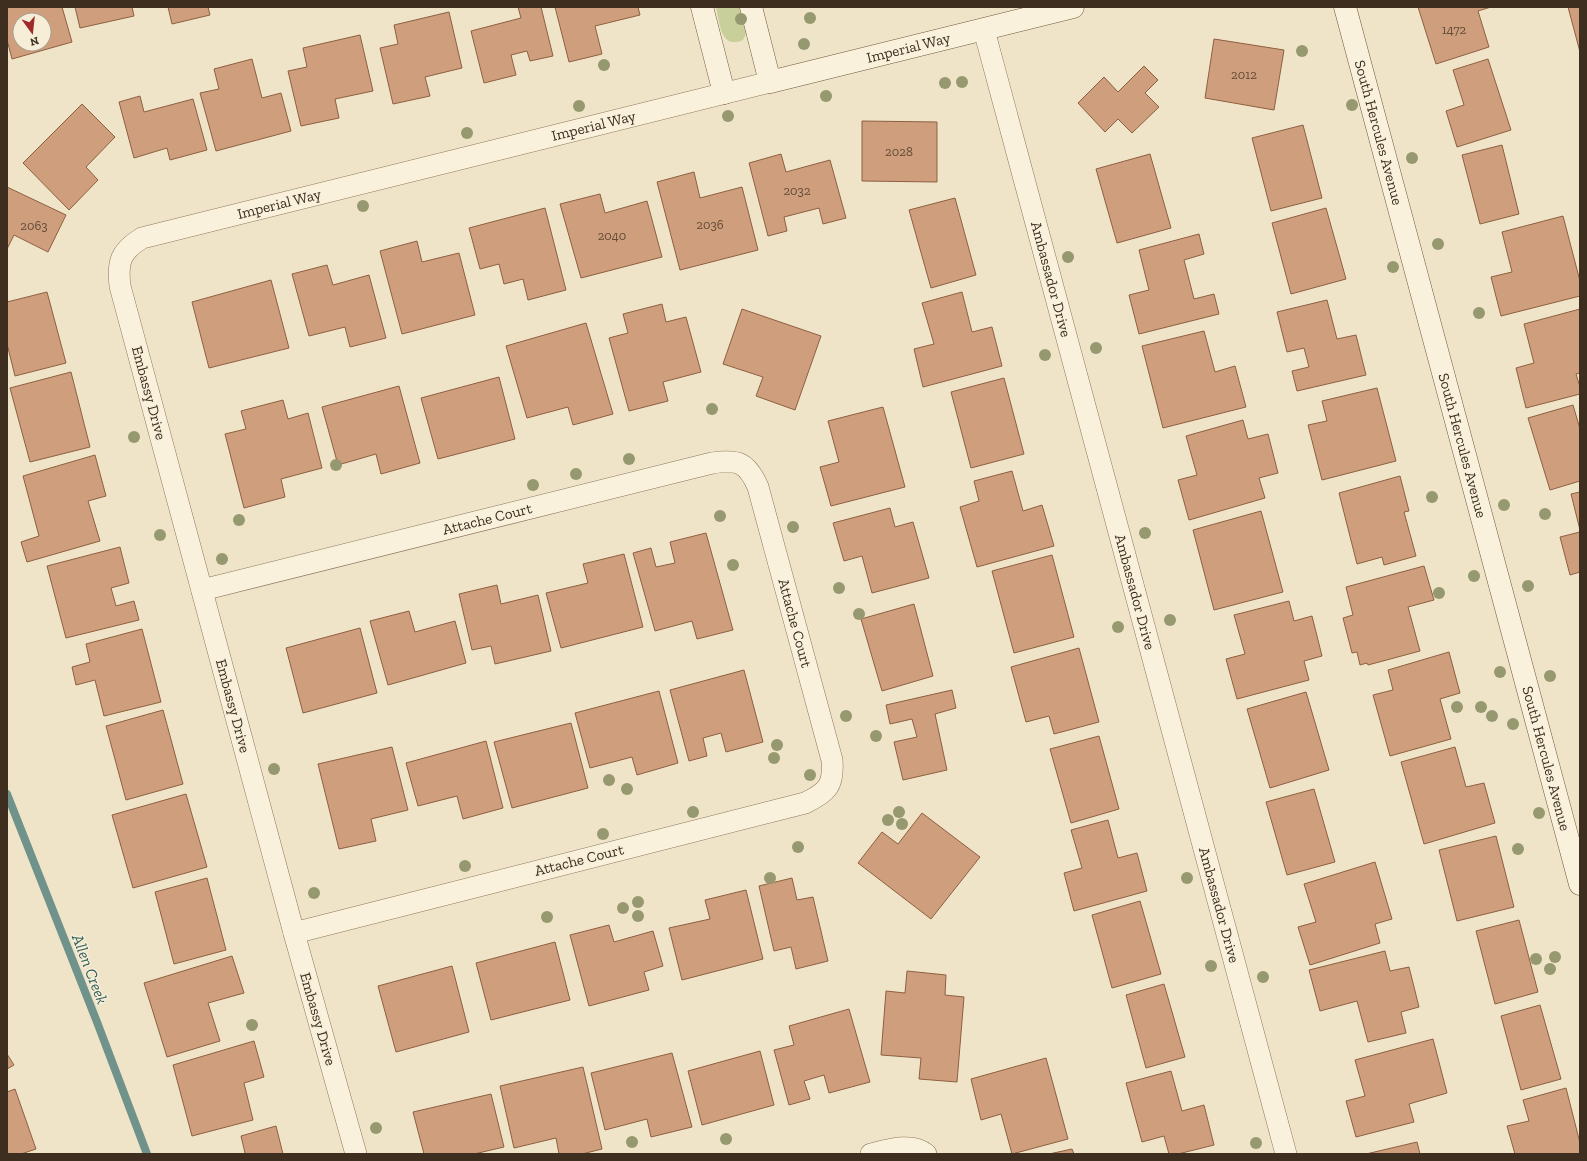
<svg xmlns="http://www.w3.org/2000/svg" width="1587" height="1161" viewBox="0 0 1587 1161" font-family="'Zilla Slab',serif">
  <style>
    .green { fill: #c9cf9b }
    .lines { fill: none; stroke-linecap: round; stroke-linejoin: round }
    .stream { stroke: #6f938a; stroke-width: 8 }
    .building { fill: #cf9f7d; stroke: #8d5f41; fill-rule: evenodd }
    .street-casing { stroke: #8d765c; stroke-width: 22 }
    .secondary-casing { stroke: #6f573f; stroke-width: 23 }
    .street { stroke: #faf1dc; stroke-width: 21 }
    .secondary { stroke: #faf1dc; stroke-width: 22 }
    .tree { fill: #96986f }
    .labels { text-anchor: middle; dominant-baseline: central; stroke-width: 3; stroke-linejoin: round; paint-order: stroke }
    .number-label { font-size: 13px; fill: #624a37 }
    .street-label { font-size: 15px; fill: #3d2e20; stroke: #f7eed8 }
    .water-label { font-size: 16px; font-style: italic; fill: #2f5d5a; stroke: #f7eed8 }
  </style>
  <rect width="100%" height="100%" fill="#f0e4c8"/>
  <!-- green -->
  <path class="green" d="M716 7H742C744 18 750 30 743 40 720 50 720 23 716 7Z"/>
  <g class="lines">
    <!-- stream -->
    <path class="stream" d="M7 794 97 1022 147 1154"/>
  </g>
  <!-- building -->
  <g class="building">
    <path d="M7 7H62L72 42 12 59 7 40ZM20 20H44V44H20Z"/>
    <path d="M75 7H132L134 16 80 28Z"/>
    <path d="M168 7H208L210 15 172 24Z"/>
    <path d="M518 7H541L553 56 530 61 527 51 511 55 516 75 484 83 471 31 521 18Z"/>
    <path d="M555 7H638L640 15 595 26 602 54 569 62Z"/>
    <path d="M1418 7H1491L1478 11 1489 47 1436 64Z"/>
    <path d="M1568 7H1580V52Z"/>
    <path d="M449 12 462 68 425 77 430 96 393 104 380 48 398 44 394 25Z"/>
    <path d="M360 35 373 91 335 99 339 118 301 126 288 71 307 67 303 48Z"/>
    <path d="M1214 39 1284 50 1274 110 1205 98Z"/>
    <path d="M252 59 262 98 281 93 291 131 216 151 200 93 219 89 214 69Z"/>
    <path d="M1488 59 1511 130 1457 147 1446 111 1464 105 1453 70Z"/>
    <path d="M1144 66 1158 80 1145 93 1159 107 1132 133 1118 119 1105 132 1078 103 1104 77 1118 92Z"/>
    <path d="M140 96 144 112 193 99 207 150 170 160 167 148 134 158 119 102Z"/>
    <path d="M82 104 115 137 86 167 98 180 69 210 23 163Z"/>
    <path d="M862 121 937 122V182L862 181Z"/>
    <path d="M1303 125 1322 198 1271 211 1252 138Z"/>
    <path d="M1502 145 1519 214 1480 224 1462 155Z"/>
    <path d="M781 154 786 172 830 160 846 218 823 224 819 208 784 217 787 231 768 236 749 163Z"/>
    <path d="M1150 154 1171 228 1117 243 1096 169Z"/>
    <path d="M694 172 700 198 742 187 758 250 680 270 657 182Z"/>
    <path d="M7 187 66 215 48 252 14 235 7 249Z"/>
    <path d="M600 194 605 213 647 201 662 257 581 278 560 204Z"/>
    <path d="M955 198 976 275 931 288 909 210Z"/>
    <path d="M545 208 566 290 528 300 523 279 504 284 499 264 480 269 469 228Z"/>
    <path d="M1326 208 1346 279 1291 294 1272 223Z"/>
    <path d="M1563 216 1580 281V296L1501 316 1491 277 1512 272 1502 232Z"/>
    <path d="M1199 234 1204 254 1184 260 1194 299 1214 294 1219 314 1139 334 1129 295 1149 290 1139 250Z"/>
    <path d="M417 241 422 262 459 253 475 315 402 334 380 251Z"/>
    <path d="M327 265 333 285 369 275 386 338 350 347 345 327 309 336 292 274Z"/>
    <path d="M271 280 289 348 209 368 192 302Z"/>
    <path d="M47 292 66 363 15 376 7 344V302Z"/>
    <path d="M962 292 972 332 992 327 1002 366 923 387 914 349 934 344 922 303Z"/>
    <path d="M1327 300 1337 339 1356 335 1366 375 1297 391 1292 371 1309 367 1304 348 1287 352 1277 312Z"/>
    <path d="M662 304 666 322 686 317 701 372 663 382 668 401 629 411 609 338 628 333 623 314Z"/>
    <path d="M742 309 821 336 795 410 756 396 763 377 723 364Z"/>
    <path d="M1580 309V373L1576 374 1580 387V394L1526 408 1516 368 1534 363 1524 324Z"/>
    <path d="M586 323 613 414 573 425 568 407 527 418 506 346Z"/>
    <path d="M1204 331 1215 372 1235 366 1246 407 1163 428 1142 346Z"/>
    <path d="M71 372 90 447 30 462 10 388Z"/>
    <path d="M499 377 515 439 438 459 421 398Z"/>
    <path d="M1004 378 1024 454 971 468 951 392Z"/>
    <path d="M399 386 420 463 381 474 376 454 338 465 322 407Z"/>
    <path d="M1377 388 1396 461 1322 480 1308 425 1327 421 1322 401Z"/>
    <path d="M283 400 288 419 308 413 322 468 281 479 285 497 244 508 225 434 246 429 241 411Z"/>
    <path d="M1573 405 1580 429V481L1550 490 1528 418Z"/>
    <path d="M883 407 905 487 831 506 820 467 839 462 828 421Z"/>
    <path d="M1243 420 1248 439 1268 434 1278 473 1259 478 1265 498 1189 520 1178 480 1197 475 1186 436Z"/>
    <path d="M95 455 106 496 88 501 100 541 27 562 21 542 39 536 23 476Z"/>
    <path d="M1012 471 1023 511 1042 505 1054 546 977 567 960 507 979 501 974 481Z"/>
    <path d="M1400 476 1409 511 1404 512 1416 556 1384 565 1382 557 1357 564 1339 493Z"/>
    <path d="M1580 492V530L1571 494Z"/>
    <path d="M890 508 895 527 913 522 929 578 872 593 862 556 844 561 833 523Z"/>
    <path d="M1261 511 1283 592 1214 610 1193 530Z"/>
    <path d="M1580 532V572L1570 575 1560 537Z"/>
    <path d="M706 533 733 630 697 639 692 621 655 631 633 553 651 548 656 567 675 563 670 542Z"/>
    <path d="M120 547 129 583 111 588 116 606 134 601 139 620 66 638 47 566Z"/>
    <path d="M624 554 643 627 561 648 546 593 588 583 583 564Z"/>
    <path d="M1052 555 1074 637 1014 653 992 571Z"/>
    <path d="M1424 566 1434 600 1408 607 1420 651 1368 665 1367 663 1360 665 1357 652 1352 653 1343 618 1353 615 1346 587Z"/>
    <path d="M497 585 501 604 538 595 551 651 495 664 491 646 472 650 459 594Z"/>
    <path d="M1289 601 1294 621 1312 616 1322 656 1304 661 1309 680 1237 699 1226 659 1245 654 1234 615Z"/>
    <path d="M914 604 933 676 882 691 861 619Z"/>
    <path d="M409 611 415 632 455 621 466 663 388 685 370 621Z"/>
    <path d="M360 628 377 693 303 713 286 648Z"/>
    <path d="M142 629 161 702 104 716 95 680 76 685 72 667 90 662 86 644Z"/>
    <path d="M1079 648 1099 722 1054 734 1049 716 1026 722 1011 667Z"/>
    <path d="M1449 652 1460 693 1440 699 1451 739 1390 756 1373 695 1393 690 1388 670Z"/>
    <path d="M744 670 763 742 726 752 721 733 703 738 707 756 689 761 670 690Z"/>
    <path d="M952 690 956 708 935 714 947 770 903 780 894 742 917 737 912 719 890 724 886 705Z"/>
    <path d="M659 691 678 763 637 775 632 757 590 768 575 713Z"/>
    <path d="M1306 692 1329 770 1270 788 1247 709Z"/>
    <path d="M163 710 183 784 126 800 106 726Z"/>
    <path d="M571 723 588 788 512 808 494 742Z"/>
    <path d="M1099 736 1119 809 1071 823 1050 749Z"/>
    <path d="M486 741 503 808 463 819 457 796 418 806 406 763Z"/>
    <path d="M392 747 408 810 371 819 376 841 339 849 318 764Z"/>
    <path d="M1455 747 1466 787 1484 783 1495 823 1424 844 1401 762Z"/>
    <path d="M1314 789 1335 862 1287 875 1266 802Z"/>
    <path d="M186 794 207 867 133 888 112 815Z"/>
    <path d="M922 813 980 857 931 919 858 863 882 832 898 844Z"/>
    <path d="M1108 820 1118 858 1137 853 1147 891 1074 911 1064 873 1082 868 1071 830Z"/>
    <path d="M1496 836 1514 907 1457 921 1439 850Z"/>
    <path d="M1375 862 1392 919 1375 924 1380 943 1310 965 1298 927 1316 922 1304 884Z"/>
    <path d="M207 878 226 950 174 964 155 892Z"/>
    <path d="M792 878 797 900 813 897 828 961 796 969 791 947 774 951 759 886Z"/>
    <path d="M746 890 763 959 682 980 669 928 710 919 705 900Z"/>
    <path d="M1140 901 1161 974 1112 988 1092 915Z"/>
    <path d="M1519 920 1538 992 1495 1004 1476 931Z"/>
    <path d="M609 925 614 942 653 931 663 966 644 972 649 990 589 1006 570 935Z"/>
    <path d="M555 942 570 1000 491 1020 476 963Z"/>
    <path d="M1385 951 1390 971 1409 967 1419 1007 1401 1012 1406 1033 1368 1042 1357 1001 1320 1011 1309 970Z"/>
    <path d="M232 956 244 993 208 1003 220 1041 167 1057 144 983Z"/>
    <path d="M452 966 469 1032 396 1052 378 986Z"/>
    <path d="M907 971 946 975 945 995 964 997 957 1082 919 1079 921 1058 881 1055 886 991 905 993Z"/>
    <path d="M1164 984 1185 1057 1146 1068 1126 995Z"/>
    <path d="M1540 1005 1561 1079 1521 1090 1501 1016Z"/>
    <path d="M849 1009 870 1082 829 1093 824 1075 804 1081 810 1099 789 1105 774 1050 794 1045 789 1026Z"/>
    <path d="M1433 1039 1447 1093 1409 1104 1414 1122 1356 1137 1346 1101 1365 1096 1355 1060Z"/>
    <path d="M254 1041 264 1077 244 1083 253 1120 192 1136 173 1065Z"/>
    <path d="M760 1051 774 1105 702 1125 688 1071Z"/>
    <path d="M672 1053 692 1127 651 1137 647 1119 605 1130 591 1073Z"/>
    <path d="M7 1054 14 1065 7 1069Z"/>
    <path d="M1046 1058 1068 1139 1012 1154 1001 1114 981 1120 971 1079Z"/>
    <path d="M583 1067 602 1149 582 1154H559L556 1138 514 1148 500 1086Z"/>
    <path d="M1171 1071 1182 1111 1204 1105 1214 1145 1178 1154H1169L1164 1136 1142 1142 1126 1083Z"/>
    <path d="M1566 1088 1580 1143V1154H1515L1507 1126 1529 1121 1523 1100Z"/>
    <path d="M15 1089 36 1149 21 1154H7V1092Z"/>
    <path d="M491 1094 504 1147 474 1154H424L413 1112Z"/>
    <path d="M276 1126 283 1154H243L245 1153 241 1136Z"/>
    <path d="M1417 1142 1420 1154H1366Z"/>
    <path d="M1072 1149 1074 1154H1049Z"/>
  </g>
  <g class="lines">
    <!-- street casing -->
    <g class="street-casing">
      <g id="street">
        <path id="s1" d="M984 30 1286 1154"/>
        <path id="s2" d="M202 590 712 463C738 459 747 462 758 487L832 760C834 785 828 792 805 803L294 933"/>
        <path id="s3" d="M356 1154 294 933 120 286C117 261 121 251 142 238L770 82"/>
        <path d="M871 1154C887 1150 912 1142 926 1154"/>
      </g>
    </g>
    <!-- secondary casing -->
    <g class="secondary-casing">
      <g id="secondary">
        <path d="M702 7 724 93"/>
        <path id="s4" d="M751 7 770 82 1073 7"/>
        <path id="s5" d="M1345 7 1580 884"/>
      </g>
    </g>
    <!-- street -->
    <use href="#street" class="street"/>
    <!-- secondary -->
    <use href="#secondary" class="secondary"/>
  </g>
  <!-- trees -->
  <g class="tree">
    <circle cx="810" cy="18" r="6"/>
    <circle cx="741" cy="19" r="6"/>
    <circle cx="804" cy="44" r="6"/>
    <circle cx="1302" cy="51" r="6"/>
    <circle cx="604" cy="65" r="6"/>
    <circle cx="962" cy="82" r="6"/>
    <circle cx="945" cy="83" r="6"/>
    <circle cx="826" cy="96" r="6"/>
    <circle cx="1352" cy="105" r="6"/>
    <circle cx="579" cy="106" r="6"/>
    <circle cx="728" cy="116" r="6"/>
    <circle cx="467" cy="133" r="6"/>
    <circle cx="1412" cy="158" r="6"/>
    <circle cx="363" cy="206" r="6"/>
    <circle cx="1438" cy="244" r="6"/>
    <circle cx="1068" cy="257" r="6"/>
    <circle cx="1393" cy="267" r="6"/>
    <circle cx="1479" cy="313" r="6"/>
    <circle cx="1096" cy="348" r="6"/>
    <circle cx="1045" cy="355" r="6"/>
    <circle cx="712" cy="409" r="6"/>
    <circle cx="134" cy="437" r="6"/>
    <circle cx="629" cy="459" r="6"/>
    <circle cx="336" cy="465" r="6"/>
    <circle cx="576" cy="474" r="6"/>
    <circle cx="533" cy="485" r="6"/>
    <circle cx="1432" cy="497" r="6"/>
    <circle cx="1504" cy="505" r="6"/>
    <circle cx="1545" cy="514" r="6"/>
    <circle cx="720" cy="516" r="6"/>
    <circle cx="239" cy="520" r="6"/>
    <circle cx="793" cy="527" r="6"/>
    <circle cx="1145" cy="533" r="6"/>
    <circle cx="160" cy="535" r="6"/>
    <circle cx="222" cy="559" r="6"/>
    <circle cx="733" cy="565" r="6"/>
    <circle cx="1474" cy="576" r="6"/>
    <circle cx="1528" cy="586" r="6"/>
    <circle cx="839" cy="588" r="6"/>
    <circle cx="1439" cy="593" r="6"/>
    <circle cx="859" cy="614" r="6"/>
    <circle cx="1170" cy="620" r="6"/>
    <circle cx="1118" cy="627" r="6"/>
    <circle cx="1500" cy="672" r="6"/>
    <circle cx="1550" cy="676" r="6"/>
    <circle cx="1457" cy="707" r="6"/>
    <circle cx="1481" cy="707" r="6"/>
    <circle cx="846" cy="716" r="6"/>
    <circle cx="1492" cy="716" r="6"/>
    <circle cx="1513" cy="724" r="6"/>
    <circle cx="876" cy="736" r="6"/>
    <circle cx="777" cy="745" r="6"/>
    <circle cx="774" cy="758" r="6"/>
    <circle cx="274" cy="769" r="6"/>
    <circle cx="810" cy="775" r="6"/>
    <circle cx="609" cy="780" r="6"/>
    <circle cx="627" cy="789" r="6"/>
    <circle cx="693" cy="812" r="6"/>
    <circle cx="899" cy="812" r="6"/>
    <circle cx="1539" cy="813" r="6"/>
    <circle cx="888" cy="820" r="6"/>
    <circle cx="902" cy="824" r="6"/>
    <circle cx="603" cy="834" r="6"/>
    <circle cx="798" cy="847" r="6"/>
    <circle cx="1518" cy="849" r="6"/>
    <circle cx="465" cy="866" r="6"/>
    <circle cx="770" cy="878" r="6"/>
    <circle cx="1187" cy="878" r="6"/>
    <circle cx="314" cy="893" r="6"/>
    <circle cx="638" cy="902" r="6"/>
    <circle cx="623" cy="908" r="6"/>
    <circle cx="638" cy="916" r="6"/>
    <circle cx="547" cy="917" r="6"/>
    <circle cx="1555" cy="957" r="6"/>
    <circle cx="1536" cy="959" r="6"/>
    <circle cx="1211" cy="966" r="6"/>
    <circle cx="1550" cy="969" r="6"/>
    <circle cx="1263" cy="977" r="6"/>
    <circle cx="252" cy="1025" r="6"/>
    <circle cx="376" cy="1128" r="6"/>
    <circle cx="726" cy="1139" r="6"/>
    <circle cx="632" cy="1142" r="6"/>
    <circle cx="1256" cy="1143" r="6"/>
  </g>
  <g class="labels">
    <!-- number labels -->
    <g class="number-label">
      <text x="1454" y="29">1472</text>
      <text x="1244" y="74">2012</text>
      <text x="899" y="151">2028</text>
      <text x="797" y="190">2032</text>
      <text x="710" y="224">2036</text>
      <text x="34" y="225">2063</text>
      <text x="612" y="235">2040</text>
    </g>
    <!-- street labels -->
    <g class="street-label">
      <text stroke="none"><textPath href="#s4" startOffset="220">Imperial Way</textPath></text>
      <text stroke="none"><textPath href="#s3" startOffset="1422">Imperial Way</textPath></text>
      <text stroke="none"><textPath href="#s5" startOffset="130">South Hercules Avenue</textPath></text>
      <text stroke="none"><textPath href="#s3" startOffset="1098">Imperial Way</textPath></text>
      <text stroke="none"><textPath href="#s1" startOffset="258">Ambassador Drive</textPath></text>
      <text transform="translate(149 393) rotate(75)">Embassy Drive</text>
      <text stroke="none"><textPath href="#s5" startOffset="454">South Hercules Avenue</textPath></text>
      <text stroke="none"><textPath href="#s2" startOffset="294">Attache Court</textPath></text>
      <text stroke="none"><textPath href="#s1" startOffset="582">Ambassador Drive</textPath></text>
      <text stroke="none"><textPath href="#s2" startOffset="725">Attache Court</textPath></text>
      <text transform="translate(233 706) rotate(75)">Embassy Drive</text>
      <text stroke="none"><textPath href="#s5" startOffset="778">South Hercules Avenue</textPath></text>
      <text transform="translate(579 860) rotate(-14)">Attache Court</text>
      <text stroke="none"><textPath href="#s1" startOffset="906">Ambassador Drive</textPath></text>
      <text transform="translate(318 1019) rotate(74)">Embassy Drive</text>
    </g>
    <!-- water labels -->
    <g class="water-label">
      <text transform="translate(90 969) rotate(69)">Allen Creek</text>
    </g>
  </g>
  <!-- border -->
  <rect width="1587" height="1161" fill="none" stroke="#3d2e20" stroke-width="16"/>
  <!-- north arrow -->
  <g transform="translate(32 32) rotate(165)"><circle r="19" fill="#f7eed8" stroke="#ada18e"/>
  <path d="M0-3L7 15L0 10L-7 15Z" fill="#9e2a2b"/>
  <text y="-6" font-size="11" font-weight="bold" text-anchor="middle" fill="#3d2e20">N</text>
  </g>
</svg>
